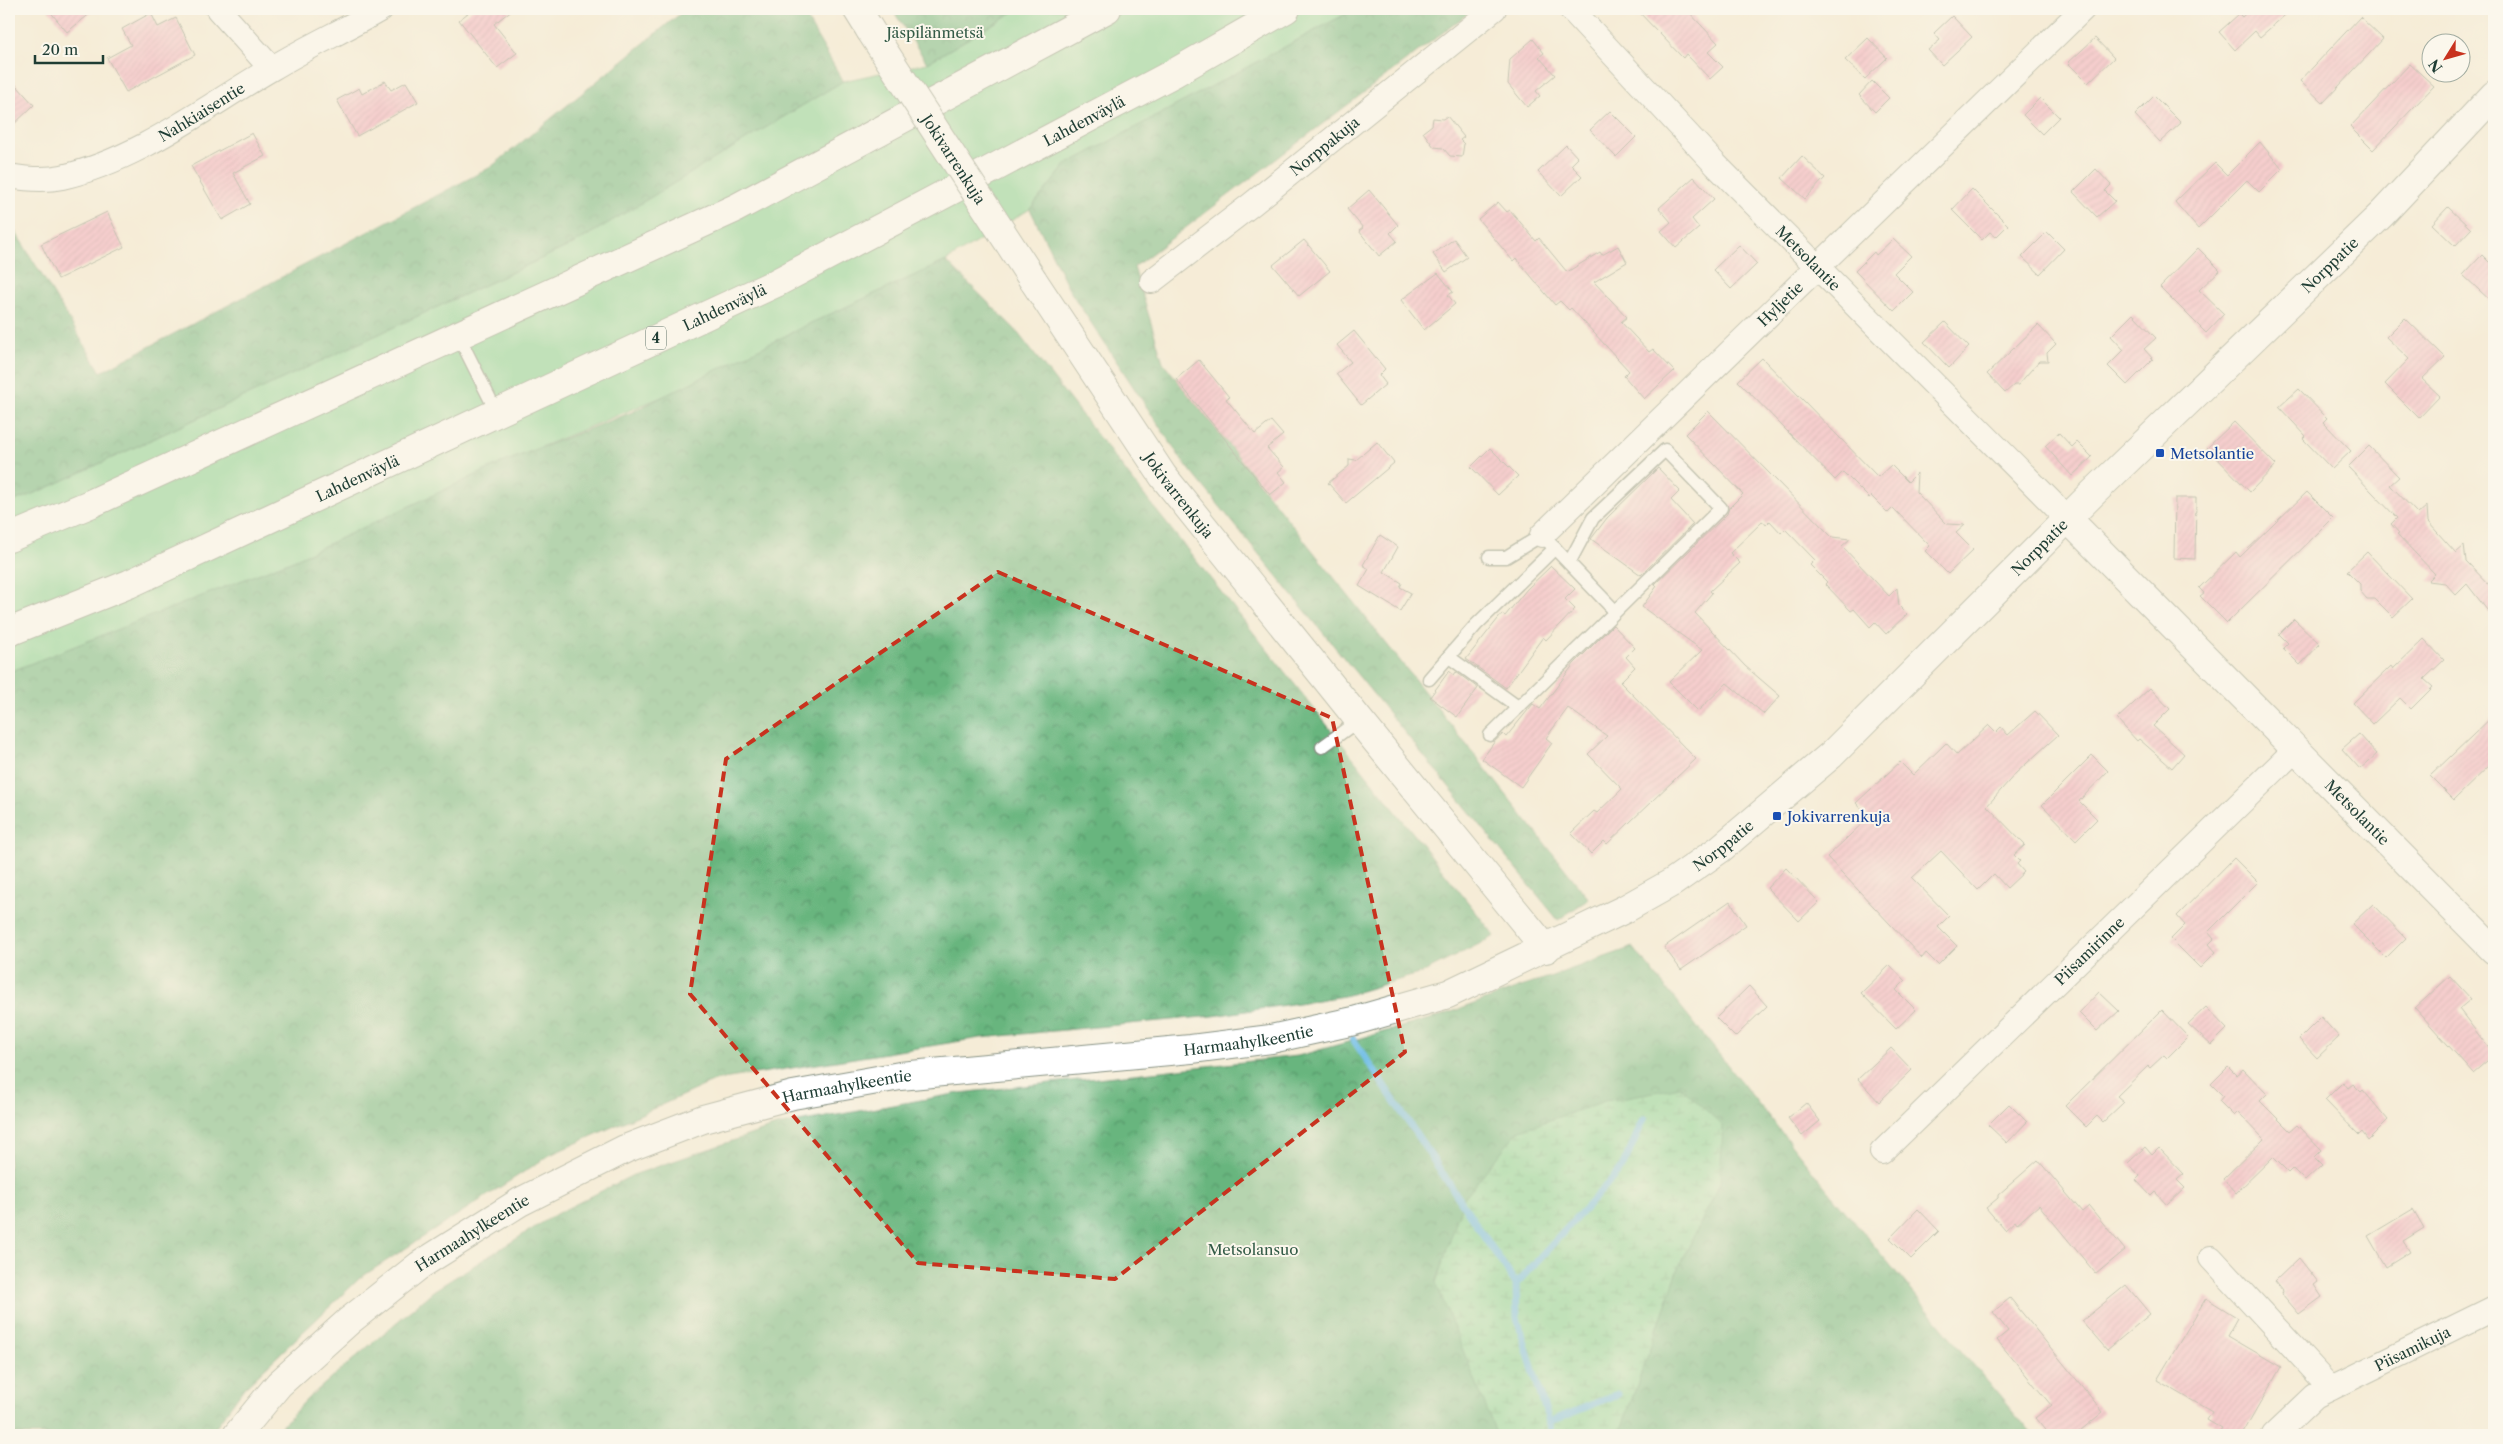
<svg xmlns="http://www.w3.org/2000/svg" width="2503" height="1444" viewBox="0 0 2503 1444" font-family="'Libre Caslon Text',serif">
  <style>
    .grass { fill: #81d394; stroke: #508864 }
    .forest { fill: url(#forest-crowns); stroke: #447959 }
    .wetland { fill: url(#wetland-marsh); stroke: #508864 }
    .lines { fill: none; stroke-linecap: round; stroke-linejoin: round }
    .stream { stroke: #6cbce7; stroke-width: 7 }
    .building { fill: url(#building-hatch) }
    .service-casing { stroke: #8a9486; stroke-width: 15 }
    .minor-casing { stroke: #8a9486; stroke-width: 26 }
    .tertiary-casing { stroke: #8a9486; stroke-width: 30 }
    .motorway-casing { stroke: #8a9486; stroke-width: 30 }
    .service { stroke: #fff; stroke-width: 12 }
    .minor { stroke: #fff; stroke-width: 24 }
    .tertiary { stroke: #fff; stroke-width: 28 }
    .motorway { stroke: #fff; stroke-width: 28 }
    .tertiary-bridge-casing { stroke: #8a9486; stroke-width: 30; stroke-linecap: butt }
    .tertiary-bridge { stroke: #fff; stroke-width: 28 }
    .marked { fill: none; stroke: #c8321e; stroke-width: 4; stroke-dasharray: 10 6; stroke-linejoin: round }
    .transit-dot { fill: #1a4fb4; stroke: #fbf7ec; stroke-width: 2 }
    .labels { text-anchor: middle; dominant-baseline: central; stroke-width: 4; stroke-linejoin: round; paint-order: stroke }
    .shield { fill: #fbf7ec; stroke: #61756b; stroke-width: 1 }
    .shield-label { font-size: 14px; font-weight: bold; fill: #1f3d34 }
    .park-label { font-size: 15px; fill: #335b47; stroke: #fbf7ec }
    .street-label { font-size: 15px; fill: #1f3d34; stroke: #fbf7ec }
    .transit-label { font-size: 15px; fill: #164399; stroke: #fbf7ec; text-anchor: start }
  </style>
  <defs>
    <pattern id="forest-crowns" width="20" height="18" patternUnits="userSpaceOnUse" patternTransform="scale(1.25)"><rect width="20" height="18" fill="#68b57e"/><path d="M2 6a3 3 0 1 1 6 0M12 15a3 3 0 1 1 6 0" fill="none" stroke="#559468"/></pattern>
    <pattern id="wetland-marsh" width="20" height="14" patternUnits="userSpaceOnUse" patternTransform="scale(1.25)"><rect width="20" height="14" fill="#81d394"/><path d="M1 5h8M5 5V1M11 12h8M15 12V8" fill="none" stroke="#69ac7a"/></pattern>
    <pattern id="building-hatch" width="6" height="6" patternUnits="userSpaceOnUse" patternTransform="scale(1.25)"><rect width="6" height="6" fill="#f5a8c1"/><path d="M-1 1l2-2M0 6l6-6M5 7l2-2" fill="none" stroke="#c68a9e"/></pattern>
  </defs>
  <rect width="100%" height="100%" fill="#fbf7ec"/>
  <filter id="ink" filterUnits="userSpaceOnUse"><feTurbulence type="fractalNoise" baseFrequency=".02" numOctaves="2"/><feDisplacementMap in="SourceGraphic" scale="10" xChannelSelector="R" yChannelSelector="G"/><feConvolveMatrix kernelMatrix="1 2 1 2 8 2 1 2 1" color-interpolation-filters="sRGB"/></filter>
  <filter id="wash" filterUnits="userSpaceOnUse"><feTurbulence type="fractalNoise" baseFrequency=".0096" numOctaves="4" result="noise"/><feDisplacementMap in="SourceGraphic" scale="20" xChannelSelector="R" yChannelSelector="G"/><feGaussianBlur stdDeviation="1.12" result="paint"/><feColorMatrix in="noise" values="0 0 0 0 0 0 0 0 0 0 0 0 0 0 0 0 0 1.4 0 .05"/><feComposite in="paint" operator="in"/></filter>
  <g filter="url(#wash)">
    <rect width="100%" height="100%" fill="#f5ecd7"/>
    <!-- grass -->
    <path class="grass" d="M1018 9H1355L1066 165 1030 209 946 261 811 323 669 394 502 463 296 559 9 673V503L45 489 575 243 843 81 927 63Z"/>
    <!-- forest -->
    <g class="forest">
      <path d="M686 9H801L843 81 575 243 45 489 9 503V221L101 372 491 167Z"/>
      <path d="M892 9H1018L927 63Z"/>
      <path d="M1355 9H1474L1134 267 1163 362 1589 899 1558 920 1181 459 1070 291 1030 209 1066 165Z"/>
      <path d="M946 261 1014 328 1144 495 1495 936 1422 973 1344 996 1213 1016 980 1038 717 1080 550 1155 360 1278 244 1388 210 1435H9V672L296 559 502 463 632 412 811 323Z"/>
      <path d="M1633 947 1831 1194 2032 1435H1619L1681 1262 1720 1184 1498 1435H273L308 1398 433 1291 556 1214 633 1175 776 1126 960 1093 1298 1056 1440 1016Z"/>
    </g>
    <!-- wetland -->
    <path class="wetland" d="M1681 1087 1723 1126 1720 1184 1681 1262 1619 1435H1497L1436 1283 1464 1198 1518 1131 1605 1101Z"/>
    <g class="lines">
      <!-- stream -->
      <g class="stream">
        <path d="M1353 1039 1516 1284 1517 1318 1553 1435"/>
        <path d="M1516 1284 1622 1168 1644 1119"/>
        <path d="M1549 1422 1618 1394"/>
      </g>
    </g>
    <g id="blocks">
      <!-- building -->
      <g class="building">
        <path d="M48 9H96L67 32Z"/>
        <path d="M473 9H513L494 24 517 53 497 68 459 20Z"/>
        <path d="M1636 9H1686L1718 43 1708 52 1723 67 1710 79 1686 54 1683 58Z"/>
        <path d="M2251 9H2292L2260 37 2255 31 2235 50 2219 32 2239 14 2242 17Z"/>
        <path d="M151 13 158 27 176 18 195 55 126 92 107 58 131 45 122 29Z"/>
        <path d="M1952 16 1972 37 1942 65 1928 50 1940 40 1934 33Z"/>
        <path d="M2360 17 2383 39 2323 103 2300 81Z"/>
        <path d="M1868 38 1887 58 1865 79 1845 60Z"/>
        <path d="M2095 38 2114 58 2088 83 2068 63Z"/>
        <path d="M1533 39 1544 53 1539 57 1555 75 1536 91 1540 96 1527 107 1508 84 1510 59Z"/>
        <path d="M2410 64 2434 86 2373 150 2350 127Z"/>
        <path d="M9 77 34 105 9 129Z"/>
        <path d="M385 81 391 90 406 82 418 102 357 136 337 100 359 88 362 94Z"/>
        <path d="M1872 81 1889 98 1875 112 1859 95Z"/>
        <path d="M2154 96 2181 123 2160 142 2135 115Z"/>
        <path d="M2040 98 2059 117 2042 134 2023 115Z"/>
        <path d="M1610 111 1636 137 1616 157 1590 130Z"/>
        <path d="M1447 116 1464 137 1460 140 1464 144 1462 157 1450 156 1443 148 1434 147 1423 132 1432 125 1433 118 1443 119Z"/>
        <path d="M252 133 265 156 233 173 250 204 222 220 191 166Z"/>
        <path d="M2260 142 2282 169 2259 192 2247 180 2198 229 2175 202 2215 163 2227 175Z"/>
        <path d="M1566 145 1578 158 1571 165 1582 176 1561 196 1538 172Z"/>
        <path d="M1802 156 1825 178 1805 199 1782 178Z"/>
        <path d="M2096 169 2111 185 2105 191 2115 201 2097 217 2073 192Z"/>
        <path d="M1694 177 1714 199 1692 219 1699 228 1676 248 1661 231 1671 222 1659 208Z"/>
        <path d="M1972 189 2008 225 1996 237 1990 232 1982 240 1952 210Z"/>
        <path d="M1369 190 1398 225 1390 233 1397 241 1379 256 1359 231 1363 228 1347 209Z"/>
        <path d="M1498 202 1507 212 1510 210 1536 241 1539 238 1567 272 1600 252 1602 255 1618 246 1627 262 1594 282 1627 317 1621 322 1649 352 1653 349 1674 371 1644 399 1624 376 1629 371 1571 308 1569 310 1560 301 1555 305 1516 258 1513 261 1478 219Z"/>
        <path d="M2448 207 2471 229 2455 246 2432 224Z"/>
        <path d="M107 212 124 247 58 279 41 244Z"/>
        <path d="M2047 232 2064 249 2040 274 2022 257Z"/>
        <path d="M1454 239 1467 257 1446 272 1433 254Z"/>
        <path d="M1893 239 1911 256 1894 273 1913 292 1894 311 1855 271 1874 252 1876 255Z"/>
        <path d="M1304 240 1330 271 1299 296 1273 265Z"/>
        <path d="M1739 245 1757 264 1731 289 1713 270Z"/>
        <path d="M2198 248 2220 270 2199 290 2224 314 2206 333 2160 287Z"/>
        <path d="M2482 255 2494 267V304L2463 275Z"/>
        <path d="M1438 273 1453 292 1448 295 1455 304 1424 330 1401 300Z"/>
        <path d="M2133 314 2156 338 2144 349 2153 359 2127 385 2108 366 2124 350 2111 336Z"/>
        <path d="M2405 318 2445 357 2422 379 2440 396 2419 418 2385 384 2409 359 2386 337Z"/>
        <path d="M1945 322 1969 347 1949 368 1924 342Z"/>
        <path d="M2038 325 2056 344 2047 353 2048 361H2039L2018 385H2014L2005 393 1987 374Z"/>
        <path d="M1354 331 1385 369 1379 375 1386 384 1361 405 1336 374 1351 362 1337 345Z"/>
        <path d="M1762 358 1878 477 1891 465 1908 482 1917 473 1916 492 1947 524 1965 525 1956 533 1973 550 1948 574 1925 551 1930 546 1893 508 1888 513 1871 496 1869 498 1843 472 1835 480 1738 381Z"/>
        <path d="M1199 360 1229 397 1226 399 1255 434 1271 421 1283 435 1267 448 1284 467 1278 472 1286 482 1270 495 1176 379Z"/>
        <path d="M2299 389 2327 418 2323 422 2351 451 2332 469 2303 439 2306 436 2279 407Z"/>
        <path d="M1708 411 1832 537 1850 539 1842 546 1889 596 1897 588 1899 606 1907 614 1886 634 1875 622 1870 627 1854 609 1851 611 1825 584 1827 582 1810 565 1815 560 1785 529 1781 533 1770 521 1766 525 1763 521 1730 553 1740 563 1710 591 1712 593 1695 613 1745 666 1780 696 1764 714 1727 683 1698 711 1669 682 1702 650 1642 607 1657 586 1655 584 1727 514 1729 508 1743 494 1685 434Z"/>
        <path d="M2234 422 2276 465 2250 492 2207 448Z"/>
        <path d="M2059 433 2072 447 2077 442 2092 457 2072 476 2045 446Z"/>
        <path d="M1377 442 1394 463 1346 503 1328 483 1349 466V459L1356 460Z"/>
        <path d="M2369 446 2399 477 2390 485 2418 514 2427 506 2428 522 2456 553 2464 546 2466 561 2494 590V619L2467 584 2456 595 2445 583 2428 581 2435 574 2397 534 2399 533 2391 524 2397 518 2348 467Z"/>
        <path d="M1490 448 1518 476 1498 495 1471 467Z"/>
        <path d="M1658 468 1680 491 1671 500 1693 524 1641 575 1591 539 1607 518Z"/>
        <path d="M2307 492 2333 518 2227 623 2200 596 2204 593 2199 588 2236 552 2240 557Z"/>
        <path d="M2175 498H2196L2195 559 2174 558Z"/>
        <path d="M1380 535 1398 547 1384 572 1402 583 1400 587 1411 593 1400 611 1359 586 1369 569 1363 565Z"/>
        <path d="M2367 552 2412 599 2393 617 2375 599H2367L2360 591V584L2347 571Z"/>
        <path d="M1551 566 1575 589 1565 599 1575 609 1546 640 1543 637 1506 688 1466 659 1502 614 1505 616 1527 589Z"/>
        <path d="M2294 619 2320 644 2300 665 2283 648 2288 643 2279 634Z"/>
        <path d="M1613 625 1635 648 1626 657 1635 667 1620 682 1696 759 1607 844 1604 841 1591 854 1571 833 1594 811 1597 813 1622 789 1588 754 1607 736 1568 708 1546 738 1552 743 1521 787 1482 759 1495 741 1503 734 1506 737 1533 704 1540 709 1574 664Z"/>
        <path d="M2424 639 2444 660 2424 679 2433 687 2411 709 2400 698 2373 724 2353 703 2391 666 2393 669Z"/>
        <path d="M1449 671 1454 675 1456 672 1478 688 1457 717 1430 697Z"/>
        <path d="M2150 688 2170 709 2153 726 2184 754 2172 768 2139 739 2137 741 2117 719Z"/>
        <path d="M2035 711 2058 735 2016 773 1987 806 2025 845 2014 855 2020 861 2017 864 2024 872 2007 888 1994 874 1978 890 1941 851 1912 878 1949 916 1938 927 1957 946 1938 965 1926 953 1922 958 1827 857 1869 817 1856 803 1900 762 1913 775 1946 743 1957 755 1989 725 1996 732 2001 727 2008 735Z"/>
        <path d="M2494 715V761L2454 800 2430 776Z"/>
        <path d="M2359 734 2377 754 2360 769 2342 749Z"/>
        <path d="M2092 755 2108 771 2079 801 2097 819 2076 840 2042 805Z"/>
        <path d="M2234 858 2258 882 2208 932 2214 939 2209 944 2216 952 2200 968 2171 939 2185 925 2177 916Z"/>
        <path d="M1786 868 1819 902 1799 921 1767 888Z"/>
        <path d="M1730 901 1746 925 1681 970 1664 947Z"/>
        <path d="M2373 904 2406 938 2386 958 2352 924Z"/>
        <path d="M1890 965 1905 981 1896 990 1916 1010 1896 1029 1861 993Z"/>
        <path d="M2450 976 2471 999 2459 1009 2494 1055 2473 1073 2415 1008Z"/>
        <path d="M1749 986 1767 1006 1735 1037 1716 1018Z"/>
        <path d="M2099 992 2119 1011 2097 1031 2079 1013Z"/>
        <path d="M2206 1007 2227 1029 2211 1045 2188 1024Z"/>
        <path d="M2162 1010 2188 1037 2167 1058 2164 1055 2150 1068 2148 1066 2117 1096 2124 1102 2103 1122 2097 1116 2086 1127 2065 1106Z"/>
        <path d="M2321 1017 2339 1037 2317 1058 2299 1039Z"/>
        <path d="M1891 1048 1912 1070 1879 1102 1858 1079Z"/>
        <path d="M2228 1067 2236 1075 2243 1069 2267 1094 2260 1101 2290 1131 2297 1125 2321 1150 2314 1157 2322 1165 2305 1181 2292 1168 2288 1172 2273 1157 2236 1193 2223 1179 2264 1139 2238 1112 2234 1116 2219 1101 2223 1096 2211 1084Z"/>
        <path d="M2343 1082 2348 1088 2353 1084 2361 1092 2363 1090 2388 1120 2368 1140 2362 1132 2359 1135 2325 1100Z"/>
        <path d="M1806 1103 1820 1121 1802 1136 1788 1118Z"/>
        <path d="M2009 1104 2027 1122 2007 1143 1988 1125Z"/>
        <path d="M2145 1147 2152 1155 2159 1148 2184 1174 2177 1180 2185 1188 2167 1205 2155 1192 2151 1196 2136 1180 2140 1176 2128 1163Z"/>
        <path d="M2038 1160 2082 1212 2089 1206 2125 1250 2096 1274 2039 1205 2017 1224 2015 1221 2005 1230 1986 1208 1998 1198V1195Z"/>
        <path d="M1918 1209 1939 1231 1911 1259 1890 1238Z"/>
        <path d="M2413 1209 2424 1228 2403 1241 2410 1252 2386 1267 2368 1236Z"/>
        <path d="M2299 1258 2318 1282 2314 1285 2322 1297 2299 1314 2282 1294 2283 1291 2275 1281Z"/>
        <path d="M2126 1285 2150 1314 2107 1350 2082 1321Z"/>
        <path d="M2010 1298 2103 1412 2075 1435H2049L2035 1418 2051 1405 1997 1340 2008 1331 1993 1312Z"/>
        <path d="M2206 1298 2238 1318 2228 1336 2281 1367 2242 1435H2218L2222 1429 2207 1420 2212 1412 2157 1380Z"/>
      </g>
    </g>
  </g>
  <g filter="url(#ink)">
    <use href="#blocks" fill-opacity="0" stroke="#8a9486" stroke-width="1"/>
    <g class="lines">
      <!-- service casing -->
      <g class="service-casing">
        <g id="service">
          <path d="M458 335 497 413"/>
          <path d="M1489 557H1506L1542 535 1615 611"/>
          <path d="M1449 657 1518 707"/>
          <path d="M1429 679 1476 625 1555 548"/>
          <path d="M1490 735 1721 508 1665 450 1593 518 1569 563"/>
          <path d="M1322 747 1359 720"/>
        </g>
      </g>
      <!-- minor casing -->
      <g class="minor-casing">
        <g id="minor">
          <path d="M218 9 271 68"/>
          <path id="s1" d="M1571 9 1716 165 2068 519"/>
          <path id="s2" d="M9 176C26 179 44 181 62 177 138 160 204 108 271 69 307 47 345 30 381 9"/>
          <path id="s3" d="M1152 281 1252 204 1494 9"/>
          <path id="s4" d="M1542 535 2083 9"/>
          <path id="s5" d="M1882 1152 2296 749"/>
          <path d="M2211 1258 2331 1388"/>
          <path id="s6" d="M2274 1435 2315 1396 2494 1308"/>
        </g>
      </g>
      <!-- tertiary casing -->
      <g class="tertiary-casing">
        <g id="tertiary">
          <path d="M857 9 870 30"/>
          <path id="s7" d="M1033 280 1163 476 1359 720 1546 949"/>
          <path id="s8" d="M2068 519 2494 950"/>
          <path id="s9" d="M237 1435 279 1384 349 1321 420 1265 520 1202 625 1149 703 1119 793 1095 900 1076 1191 1049 1271 1039 1354 1021 1448 994 1625 909 1673 882 1720 849 1831 755 2091 495 2382 214 2494 95"/>
        </g>
      </g>
      <!-- motorway casing -->
      <g class="motorway-casing">
        <g id="motorway">
          <path d="M9 538 90 504 736 208 1107 9"/>
          <path id="s10" d="M9 632 129 584 776 283 1174 73 1286 9"/>
        </g>
      </g>
      <!-- service -->
      <use href="#service" class="service"/>
      <!-- minor -->
      <use href="#minor" class="minor"/>
      <!-- tertiary -->
      <use href="#tertiary" class="tertiary"/>
      <!-- motorway -->
      <use href="#motorway" class="motorway"/>
      <!-- tertiary-bridge casing -->
      <g class="tertiary-bridge-casing">
        <g id="tertiary-bridge">
          <path id="s11" d="M870 30 1033 280"/>
        </g>
      </g>
      <!-- tertiary-bridge -->
      <use href="#tertiary-bridge" class="tertiary-bridge"/>
    </g>
  </g>
  <!-- marked area -->
  <path d="M0 0H2503V1444H0ZM998 572 1332 718 1405 1052 1115 1279 918 1263 690 994 726 759Z" fill="#f5ecd7" fill-opacity=".55" fill-rule="evenodd"/>
  <path class="marked" d="M998 572 1332 718 1405 1052 1115 1279 918 1263 690 994 726 759Z"/>
  <!-- markers -->
  <g class="transit-dot">
    <rect x="2155" y="448" width="10" height="10" rx="2.5"/>
    <rect x="1772" y="811" width="10" height="10" rx="2.5"/>
  </g>
  <g class="labels">
    <!-- shield labels -->
    <rect class="shield" x="646" y="326.5" width="20" height="23" rx="4"/>
    <g class="shield-label">
      <text x="656" y="338">4</text>
    </g>
    <!-- park labels -->
    <g class="park-label">
      <text x="935" y="32">Jäspilänmetsä</text>
      <text x="1253" y="1249">Metsolansuo</text>
    </g>
    <!-- street labels -->
    <g class="street-label">
      <text stroke="none"><textPath href="#s2" startOffset="208">Nahkiaisentie</textPath></text>
      <text stroke="none"><textPath href="#s10" startOffset="1191">Lahdenväylä</textPath></text>
      <text stroke="none"><textPath href="#s3" startOffset="219">Norppakuja</textPath></text>
      <text stroke="none"><textPath href="#s11" startOffset="154">Jokivarrenkuja</textPath></text>
      <text stroke="none"><textPath href="#s1" startOffset="344">Metsolantie</textPath></text>
      <text stroke="none"><textPath href="#s9" startOffset="2481">Norppatie</textPath></text>
      <text stroke="none"><textPath href="#s4" startOffset="332">Hyljetie</textPath></text>
      <text stroke="none"><textPath href="#s10" startOffset="786">Lahdenväylä</textPath></text>
      <text stroke="none"><textPath href="#s10" startOffset="381">Lahdenväylä</textPath></text>
      <text stroke="none"><textPath href="#s7" startOffset="260">Jokivarrenkuja</textPath></text>
      <text stroke="none"><textPath href="#s9" startOffset="2076">Norppatie</textPath></text>
      <text stroke="none"><textPath href="#s8" startOffset="412">Metsolantie</textPath></text>
      <text stroke="none"><textPath href="#s9" startOffset="1641">Norppatie</textPath></text>
      <text stroke="none"><textPath href="#s5" startOffset="289">Piisamirinne</textPath></text>
      <text stroke="none"><textPath href="#s9" startOffset="1122">Harmaahylkeentie</textPath></text>
      <text stroke="none"><textPath href="#s9" startOffset="718">Harmaahylkeentie</textPath></text>
      <text stroke="none"><textPath href="#s9" startOffset="312">Harmaahylkeentie</textPath></text>
      <text stroke="none"><textPath href="#s6" startOffset="165">Piisamikuja</textPath></text>
    </g>
    <!-- transit labels -->
    <g class="transit-label">
      <text x="2170" y="453">Metsolantie</text>
      <text x="1787" y="816">Jokivarrenkuja</text>
    </g>
  </g>
  <!-- margin -->
  <rect width="2503" height="1444" fill="none" stroke="#fbf7ec" stroke-width="30"/>
  <!-- north arrow -->
  <g transform="translate(2446 58) rotate(233)"><circle r="24" fill="#fbf7ec" stroke="#a3ada2"/>
  <path d="M0-4L9 19L0 12L-9 19Z" fill="#c8321e"/>
  <text y="-8" font-size="14" font-weight="bold" text-anchor="middle" fill="#1f3d34">N</text>
  </g>
  <!-- scale -->
  <path d="M35 55v8h68v-8" fill="none" stroke="#1f3d34" stroke-width="2.5"/>
  <text x="42" y="55" font-size="15" fill="#1f3d34" stroke="#fbf7ec" stroke-width="4" paint-order="stroke">20 m</text>
</svg>
